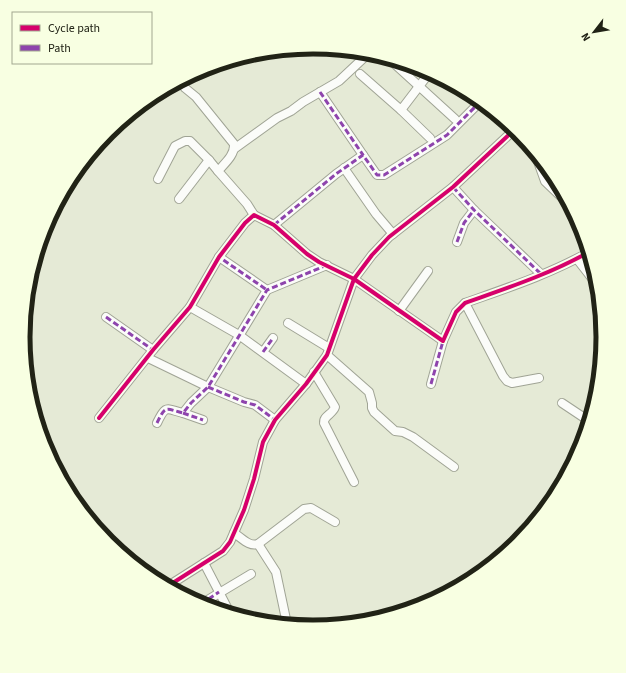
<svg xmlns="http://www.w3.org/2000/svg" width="626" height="673" viewBox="0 0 626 673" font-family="'Source Sans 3',sans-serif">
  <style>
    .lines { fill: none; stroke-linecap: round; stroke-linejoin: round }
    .minor-casing { stroke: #a0a495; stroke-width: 10 }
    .tertiary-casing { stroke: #a0a495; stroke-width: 12 }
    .minor { stroke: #fbfcf9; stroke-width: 8 }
    .tertiary { stroke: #fbfcf9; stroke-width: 10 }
    .quiet { stroke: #8e44ad; stroke-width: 3; stroke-dasharray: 6 3; stroke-linecap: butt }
    .cycleway-casing { stroke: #f8ffe2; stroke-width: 6 }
    .cycleway { stroke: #d6006c; stroke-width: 4 }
    .rim { fill: none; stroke: #212316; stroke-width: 5 }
  </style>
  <rect width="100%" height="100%" fill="#e5ead6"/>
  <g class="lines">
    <!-- minor casing -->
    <g class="minor-casing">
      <g id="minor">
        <path d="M387 57 455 119"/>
        <path d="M360 74 401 110 430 72"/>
        <path d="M180 81 185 88 196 97 234 144C235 155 225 163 218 171L247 204 254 215"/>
        <path d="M320 92 363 155"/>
        <path d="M401 110 430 138"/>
        <path d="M234 149 277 118 291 111 303 102 339 81 370 52"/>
        <path d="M344 168 376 214 393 234"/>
        <path d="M158 179 175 146 185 141H190L209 160 218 171"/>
        <path d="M453 187 474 210 541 274"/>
        <path d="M179 199 209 160"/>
        <path d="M274 225 336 174 363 155 377 175H384L447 135 481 101"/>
        <path d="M457 242 464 223 474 210"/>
        <path d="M219 257 267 290"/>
        <path d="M577 259 598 286"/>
        <path d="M465 303 503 376 507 381 512 383 539 378"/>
        <path d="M190 307 239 335 306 384"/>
        <path d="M399 311 428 271"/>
        <path d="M106 317 153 350"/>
        <path d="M288 323 329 348"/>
        <path d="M263 352 273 338"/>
        <path d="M327 355 369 392 372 403V408L374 412 395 431 403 432 413 437 454 467"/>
        <path d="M148 358 208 387 244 402 255 405 275 420"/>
        <path d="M314 372 335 407C333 414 323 416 324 423L354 482"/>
        <path d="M431 384 443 341"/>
        <path d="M562 403 589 421"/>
        <path d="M183 413 203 420"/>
        <path d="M99 418 153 350 190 307 219 257 245 223 254 215 274 225 307 254 319 262 354 279 443 341 456 312 465 303C507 288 550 274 589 252"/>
        <path d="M157 423C166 404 166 409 183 413L191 403 208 387 267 290 327 265"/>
        <path d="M234 533C242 538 249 547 258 544L304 509 311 508 335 522"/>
        <path d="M258 544 276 572 287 624"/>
        <path d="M204 563 230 613"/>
        <path d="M168 586 223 551 230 542 244 510 254 479 263 442 275 420 306 384 327 355 354 279 372 255 389 237 453 187 515 129"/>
        <path d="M201 604 251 574"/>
      </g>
    </g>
    <!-- tertiary casing -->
    <g class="tertiary-casing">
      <path id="tertiary" d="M536 153 546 181 568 202"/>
    </g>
    <!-- minor -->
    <use href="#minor" class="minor"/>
    <!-- tertiary -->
    <use href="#tertiary" class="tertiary"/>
    <!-- quiet -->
    <g class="quiet">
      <path d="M320 92 363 155"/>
      <path d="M453 187 474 210 541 274"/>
      <path d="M556 191 560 187"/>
      <path d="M274 225 336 174 363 155 377 175H384L447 135 481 101"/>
      <path d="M457 242 464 223 474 210"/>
      <path d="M217 260 219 257 267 290"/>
      <path d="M106 317 153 350"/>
      <path d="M263 352 273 338"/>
      <path d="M431 384 443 341"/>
      <path d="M208 387 244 402 255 405 275 420"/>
      <path d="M183 413 203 420"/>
      <path d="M157 423C166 404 166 409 183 413L191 403 208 387 267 290 327 265"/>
      <path d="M201 604 219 592"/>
    </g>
    <!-- cycleway casing -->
    <g class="cycleway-casing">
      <g id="cycleway">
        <path d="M99 418 153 350 190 307 219 257 245 223 254 215 274 225 307 254 319 262 354 279 443 341 456 312 465 303C507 288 550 274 589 252"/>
        <path d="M168 586 223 551 230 542 244 510 254 479 263 442 275 420 306 384 327 355 354 279 372 255 389 237 453 187 515 129"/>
      </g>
    </g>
    <!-- cycleway -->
    <use href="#cycleway" class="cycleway"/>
  </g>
  <!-- crop -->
  <path d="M0 0H626V673H0ZM30 337a283 283 0 1 1 566 0a283 283 0 1 1-566 0Z" fill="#f8ffe2" fill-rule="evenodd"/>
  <path class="rim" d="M30 337a283 283 0 1 1 566 0a283 283 0 1 1-566 0Z"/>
  <!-- legend -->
  <rect x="12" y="12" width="140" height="52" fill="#f8ffe2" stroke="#a2a790"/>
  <rect x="20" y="25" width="20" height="6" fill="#d6006c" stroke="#a2a790"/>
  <text x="48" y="32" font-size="12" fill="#212316">Cycle path</text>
  <rect x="20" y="45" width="20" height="6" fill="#8e44ad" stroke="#a2a790"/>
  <text x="48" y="52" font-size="12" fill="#212316">Path</text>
  <!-- north arrow -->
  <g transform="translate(594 32) rotate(239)" stroke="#f8ffe2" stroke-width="3" paint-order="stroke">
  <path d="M0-3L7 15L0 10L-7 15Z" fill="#212316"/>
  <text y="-6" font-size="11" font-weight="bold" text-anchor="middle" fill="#212316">N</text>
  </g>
</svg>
